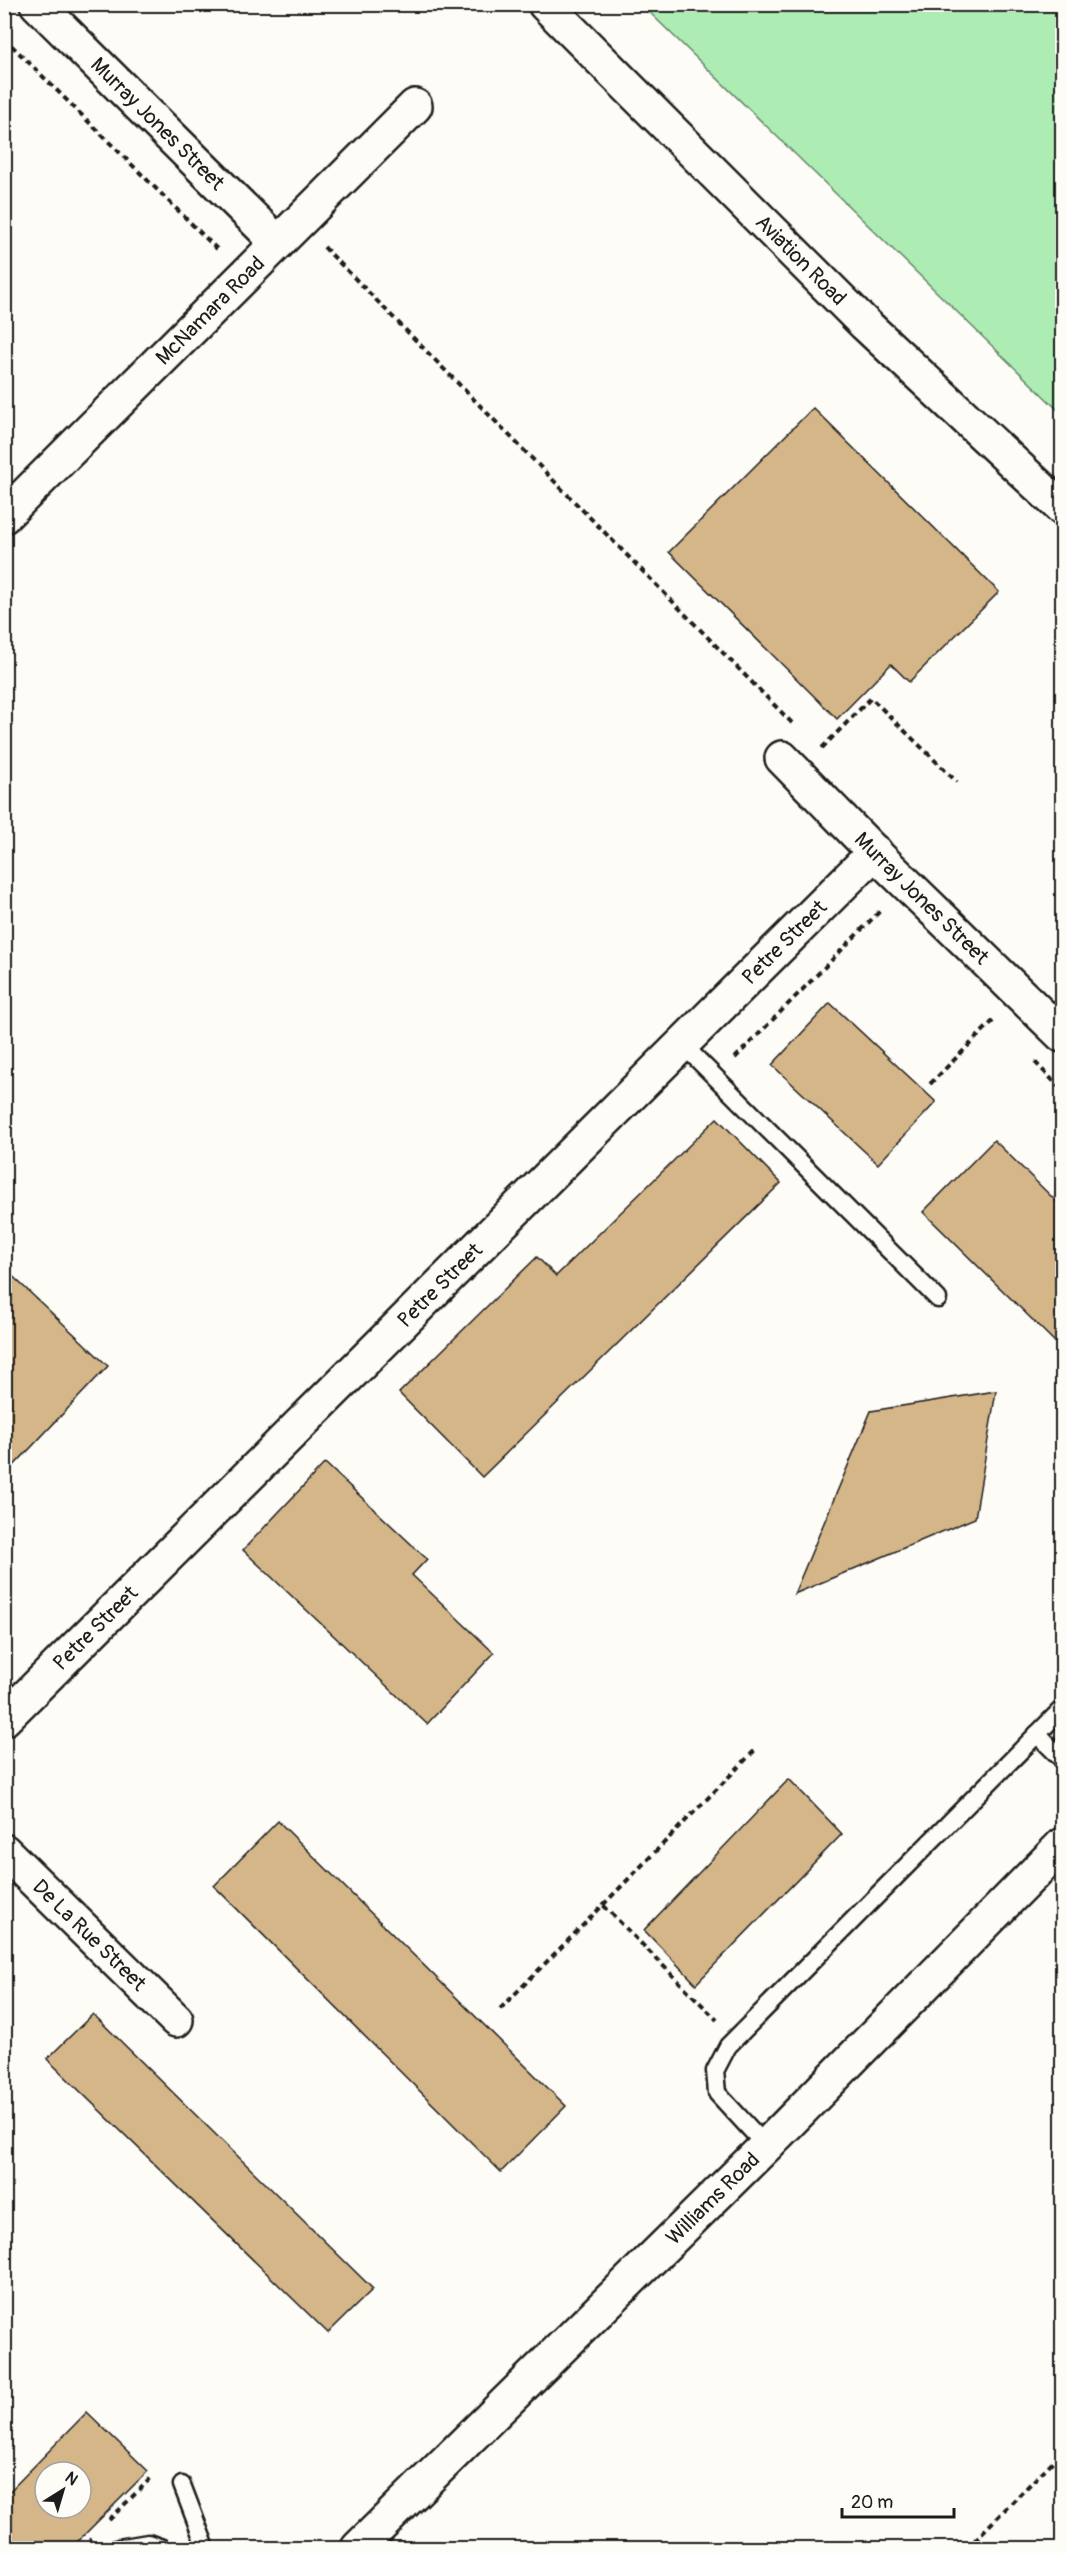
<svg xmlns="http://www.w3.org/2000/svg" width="1067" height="2553" viewBox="0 0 1067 2553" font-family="Pangolin,sans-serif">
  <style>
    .green { fill: #adedb4; stroke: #648468; stroke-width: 1.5 }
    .building { fill: #d5b689; stroke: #1c1c1c; stroke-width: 1.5; fill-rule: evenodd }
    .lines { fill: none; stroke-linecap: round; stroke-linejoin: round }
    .service-casing { stroke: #1c1c1c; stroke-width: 21 }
    .minor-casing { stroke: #1c1c1c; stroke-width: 38 }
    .secondary-casing { stroke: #1c1c1c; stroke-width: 38 }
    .path { stroke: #1c1c1c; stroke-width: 4; stroke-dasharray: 6 4.5; stroke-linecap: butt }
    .service { stroke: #fdfcf7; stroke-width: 16 }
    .minor { stroke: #fdfcf7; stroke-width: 33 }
    .secondary { stroke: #fdfcf7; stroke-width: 33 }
    .labels { text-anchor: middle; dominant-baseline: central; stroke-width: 4.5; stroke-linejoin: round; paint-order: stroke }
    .street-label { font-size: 21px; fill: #1c1c1c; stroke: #fdfcf7 }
  </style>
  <rect width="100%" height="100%" fill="#fdfcf7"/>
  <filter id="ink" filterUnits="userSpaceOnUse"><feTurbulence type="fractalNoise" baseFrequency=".0167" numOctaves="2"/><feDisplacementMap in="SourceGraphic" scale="12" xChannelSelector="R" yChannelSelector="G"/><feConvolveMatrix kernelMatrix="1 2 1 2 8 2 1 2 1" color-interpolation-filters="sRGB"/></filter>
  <g filter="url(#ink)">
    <!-- green -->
    <path class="green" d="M642 5H1062V414L643 6Z"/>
    <!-- building -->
    <g class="building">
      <path d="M813 408 999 592 909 682 891 664 837 719 669 552Z"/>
      <path d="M830 1003 936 1102 878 1164 772 1065Z"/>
      <path d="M717 1118 781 1183 482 1477 399 1393 537 1257 556 1276Z"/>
      <path d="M994 1140 1062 1207V1349L923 1212Z"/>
      <path d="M4 1268 108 1366 4 1476Z"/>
      <path d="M996 1391 975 1518 794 1594 871 1411Z"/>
      <path d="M325 1463 427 1559 412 1575 494 1653 427 1724 243 1550Z"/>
      <path d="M789 1779 842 1834 696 1984 644 1930Z"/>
      <path d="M278 1821 566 2106 501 2172 214 1886Z"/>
      <path d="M93 2014 373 2289 328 2333 47 2059Z"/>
      <path d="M87 2412 148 2471 71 2548H4V2497ZM45 2472H81V2508H45Z"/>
    </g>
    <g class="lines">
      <!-- service casing -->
      <g class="service-casing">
        <g id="service">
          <path d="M682 1044 938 1299"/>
          <path d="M1037 1734 1062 1759"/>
          <path d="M766 2146 717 2093 715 2071 728 2046 1062 1709"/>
          <path d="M182 2485 206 2548"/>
          <path d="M118 2548 148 2543 162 2548"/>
        </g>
      </g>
      <!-- minor casing -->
      <g class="minor-casing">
        <g id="minor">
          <path id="s1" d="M37 4 278 243"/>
          <path id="s2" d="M4 516 415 106"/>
          <path id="s3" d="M782 758 880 858 1062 1035"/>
          <path id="s4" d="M4 1719 875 852"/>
          <path id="s5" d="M4 1851 176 2020"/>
          <path id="s6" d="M358 2548 766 2146 1062 1845"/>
        </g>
      </g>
      <!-- secondary casing -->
      <g class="secondary-casing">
        <g id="secondary">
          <path id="s7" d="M545 4 865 324 1062 508"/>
        </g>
      </g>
      <!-- path -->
      <g class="path">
        <path d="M4 38 219 251"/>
        <path d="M324 247 792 723"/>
        <path d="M822 748 871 698 957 782"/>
        <path d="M735 1058 881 910"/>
        <path d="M1035 1062 1062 1090"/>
        <path d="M930 1084 993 1021"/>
        <path d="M1059 1199 1062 1196"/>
        <path d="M603 1905 757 1748"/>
        <path d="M500 2009 603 1905 717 2020"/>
        <path d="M109 2520 153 2476"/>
        <path d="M82 2548 91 2539"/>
        <path d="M967 2548 1062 2452"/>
      </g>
      <!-- service -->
      <use href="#service" class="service"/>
      <!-- minor -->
      <use href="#minor" class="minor"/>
      <!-- secondary -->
      <use href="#secondary" class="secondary"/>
    </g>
  </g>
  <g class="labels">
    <!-- street labels -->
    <g class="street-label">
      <text stroke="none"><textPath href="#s1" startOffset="170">Murray Jones Street</textPath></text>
      <text stroke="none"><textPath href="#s7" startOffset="362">Aviation Road</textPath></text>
      <text stroke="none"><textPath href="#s2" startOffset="291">McNamara Road</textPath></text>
      <text stroke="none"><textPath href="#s3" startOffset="198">Murray Jones Street</textPath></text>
      <text stroke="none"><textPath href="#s4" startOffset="1101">Petre Street</textPath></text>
      <text stroke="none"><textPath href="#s4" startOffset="615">Petre Street</textPath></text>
      <text stroke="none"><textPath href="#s4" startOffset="129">Petre Street</textPath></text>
      <text stroke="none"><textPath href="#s5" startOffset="120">De La Rue Street</textPath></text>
      <text stroke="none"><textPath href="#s6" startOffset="498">Williams Road</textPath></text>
    </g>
  </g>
  <!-- margin -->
  <rect width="1067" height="2553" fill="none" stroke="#fdfcf7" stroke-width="24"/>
  <rect x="12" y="12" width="1043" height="2529" fill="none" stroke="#1c1c1c" stroke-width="2" filter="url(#ink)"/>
  <!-- north arrow -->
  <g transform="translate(63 2490) rotate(37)"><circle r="28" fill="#fdfcf7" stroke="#a3a29f" stroke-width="1.5"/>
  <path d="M0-4.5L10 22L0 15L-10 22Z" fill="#1c1c1c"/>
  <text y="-9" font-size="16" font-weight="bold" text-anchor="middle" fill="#1c1c1c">N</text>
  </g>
  <!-- scale -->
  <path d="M842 2508v9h112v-9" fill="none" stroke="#1c1c1c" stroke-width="3"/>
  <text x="851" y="2508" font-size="18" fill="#1c1c1c" stroke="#fdfcf7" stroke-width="4.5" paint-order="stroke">20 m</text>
</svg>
